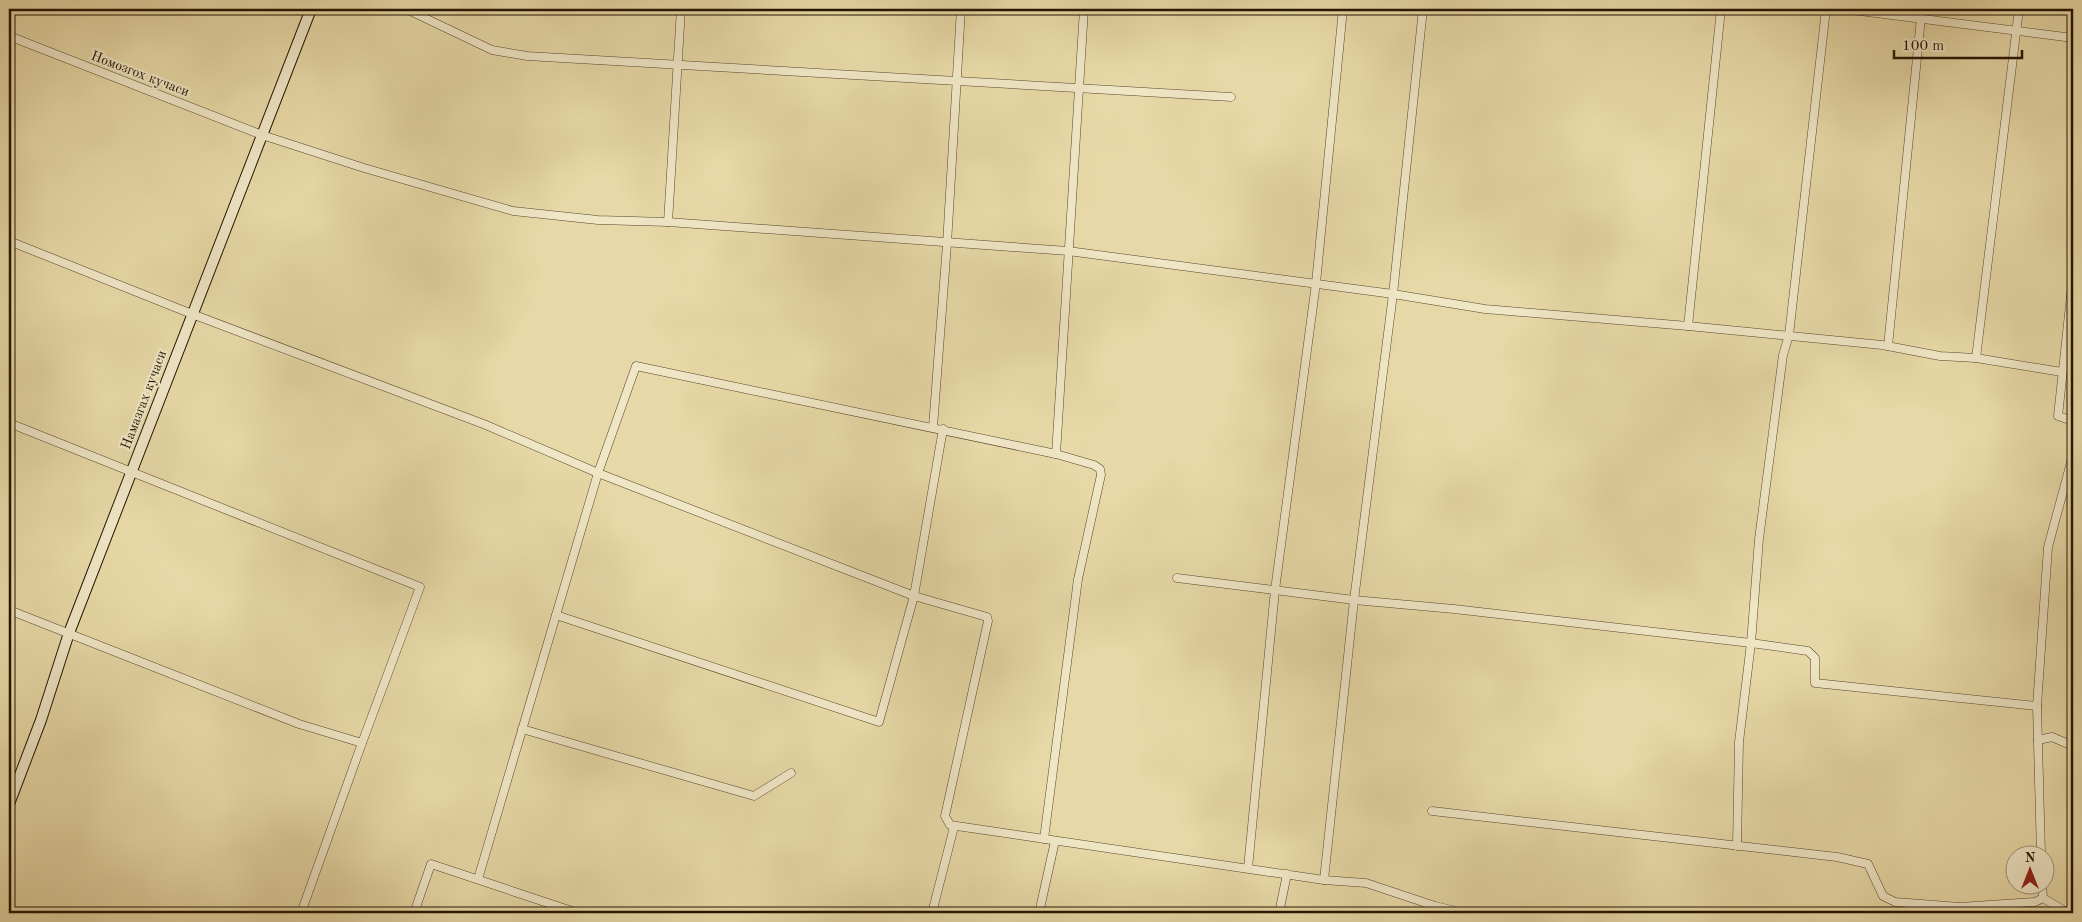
<svg xmlns="http://www.w3.org/2000/svg" width="2082" height="922" viewBox="0 0 2082 922" font-family="'Old Standard TT',serif">
  <style>
    .lines { fill: none; stroke-linecap: round; stroke-linejoin: round }
    .street-casing { stroke: #56452a; stroke-width: 9 }
    .secondary-casing { stroke: #251401; stroke-width: 12 }
    .street { stroke: #efe6c6; stroke-width: 8 }
    .secondary { stroke: #efe6c6; stroke-width: 10 }
    .labels { text-anchor: middle; dominant-baseline: central; stroke-width: 4.5; stroke-linejoin: round; paint-order: stroke }
    .street-label { font-size: 14px; fill: #251401; stroke: #efe6c6 }
  </style>
  <rect width="100%" height="100%" fill="#e7d9a7"/>
  <filter id="stains"><feTurbulence type="fractalNoise" baseFrequency=".004" numOctaves="4"/><feColorMatrix values="0 0 0 0 .2 0 0 0 0 .09 0 0 0 0 .02 0 0 0 .5 -.17"/></filter>
  <radialGradient id="worn" r=".72"><stop offset=".6" stop-color="#630" stop-opacity="0"/><stop offset="1" stop-color="#630" stop-opacity=".3"/></radialGradient>
  <g class="lines">
    <!-- street casing -->
    <g class="street-casing">
      <g id="street">
        <path d="M406 9 492 50 527 56 1231 97"/>
        <path d="M1844 9 2073 38"/>
        <path d="M9 36 262 135 364 168 513 211 598 220 668 222 1068 251 1393 294 1485 309 1688 326 1882 345 1940 356 1976 358 2062 372"/>
        <path d="M668 222 681 9"/>
        <path d="M9 241 192 314 486 425 598 473 914 596 987 617 988 621 945 816 950 825 1324 880 1366 883 1435 906 1464 913"/>
        <path d="M2073 277 2058 416 2073 421"/>
        <path d="M1688 326 1721 9"/>
        <path d="M1888 346 1921 18"/>
        <path d="M1976 358 2019 9"/>
        <path d="M9 423 420 587 362 743 301 913"/>
        <path d="M933 427 947 244 961 9"/>
        <path d="M1056 454 1084 9"/>
        <path d="M1177 578 1354 600 1454 609 1751 643 1808 651 1815 658V683L2037 706"/>
        <path d="M9 610 299 724 362 743"/>
        <path d="M556 615 879 722 914 596 943 429"/>
        <path d="M522 729 754 796 791 773"/>
        <path d="M2038 740 2052 737 2073 746"/>
        <path d="M1432 811 1837 857 1868 864 1883 896 1895 902 1960 907 2035 902 2043 898"/>
        <path d="M1737 846 1739 742 1751 643 1759 539 1783 355 1789 335 1826 9"/>
        <path d="M2041 854 2037 706 2048 547 2073 455"/>
        <path d="M1248 868 1275 590 1316 283 1343 9"/>
        <path d="M478 879 598 473 636 366 1056 454 1094 465 1100 469 1101 475 1078 579 1044 839"/>
        <path d="M1324 880 1354 600 1393 294 1423 9"/>
        <path d="M2042 884 2043 898 2068 913"/>
        <path d="M414 913 431 864 578 913"/>
        <path d="M932 913 954 827"/>
        <path d="M1039 913 1055 841"/>
        <path d="M1279 913 1287 874"/>
      </g>
    </g>
    <!-- secondary casing -->
    <g class="secondary-casing">
      <path id="secondary" d="M9 804 41 720 69 633 311 9"/>
    </g>
    <!-- street -->
    <use href="#street" class="street"/>
    <!-- secondary -->
    <use href="#secondary" class="secondary"/>
  </g>
  <g class="labels">
    <!-- street labels -->
    <g class="street-label">
      <text transform="translate(140 74) rotate(21)">Номозгох кучаси</text>
      <text transform="translate(144 400) rotate(-69)">Намазгах кучаси</text>
    </g>
  </g>
  <!-- margin -->
  <rect width="2082" height="922" fill="none" stroke="#e7d9a7" stroke-width="30"/>
  <rect x="10" y="10" width="2062" height="902" fill="none" stroke="#251401" stroke-width="2.5"/>
  <rect x="15" y="15" width="2052" height="892" fill="none" stroke="#251401"/>
  <!-- north arrow -->
  <g transform="translate(2030 870)"><circle r="24" fill="#efe6c6" stroke="#9e9277"/>
  <path d="M0-4L9 19L0 12L-9 19Z" fill="#8f2418"/>
  <text y="-8" font-size="14" font-weight="bold" text-anchor="middle" fill="#251401">N</text>
  </g>
  <!-- scale -->
  <path d="M1894 50v8h128v-8" fill="none" stroke="#251401" stroke-width="2.5"/>
  <text x="1902" y="50" font-size="15" fill="#251401" stroke="#efe6c6" stroke-width="4" paint-order="stroke">100 m</text>
  <rect width="100%" height="100%" filter="url(#stains)"/>
  <rect width="100%" height="100%" fill="url(#worn)"/>
</svg>
